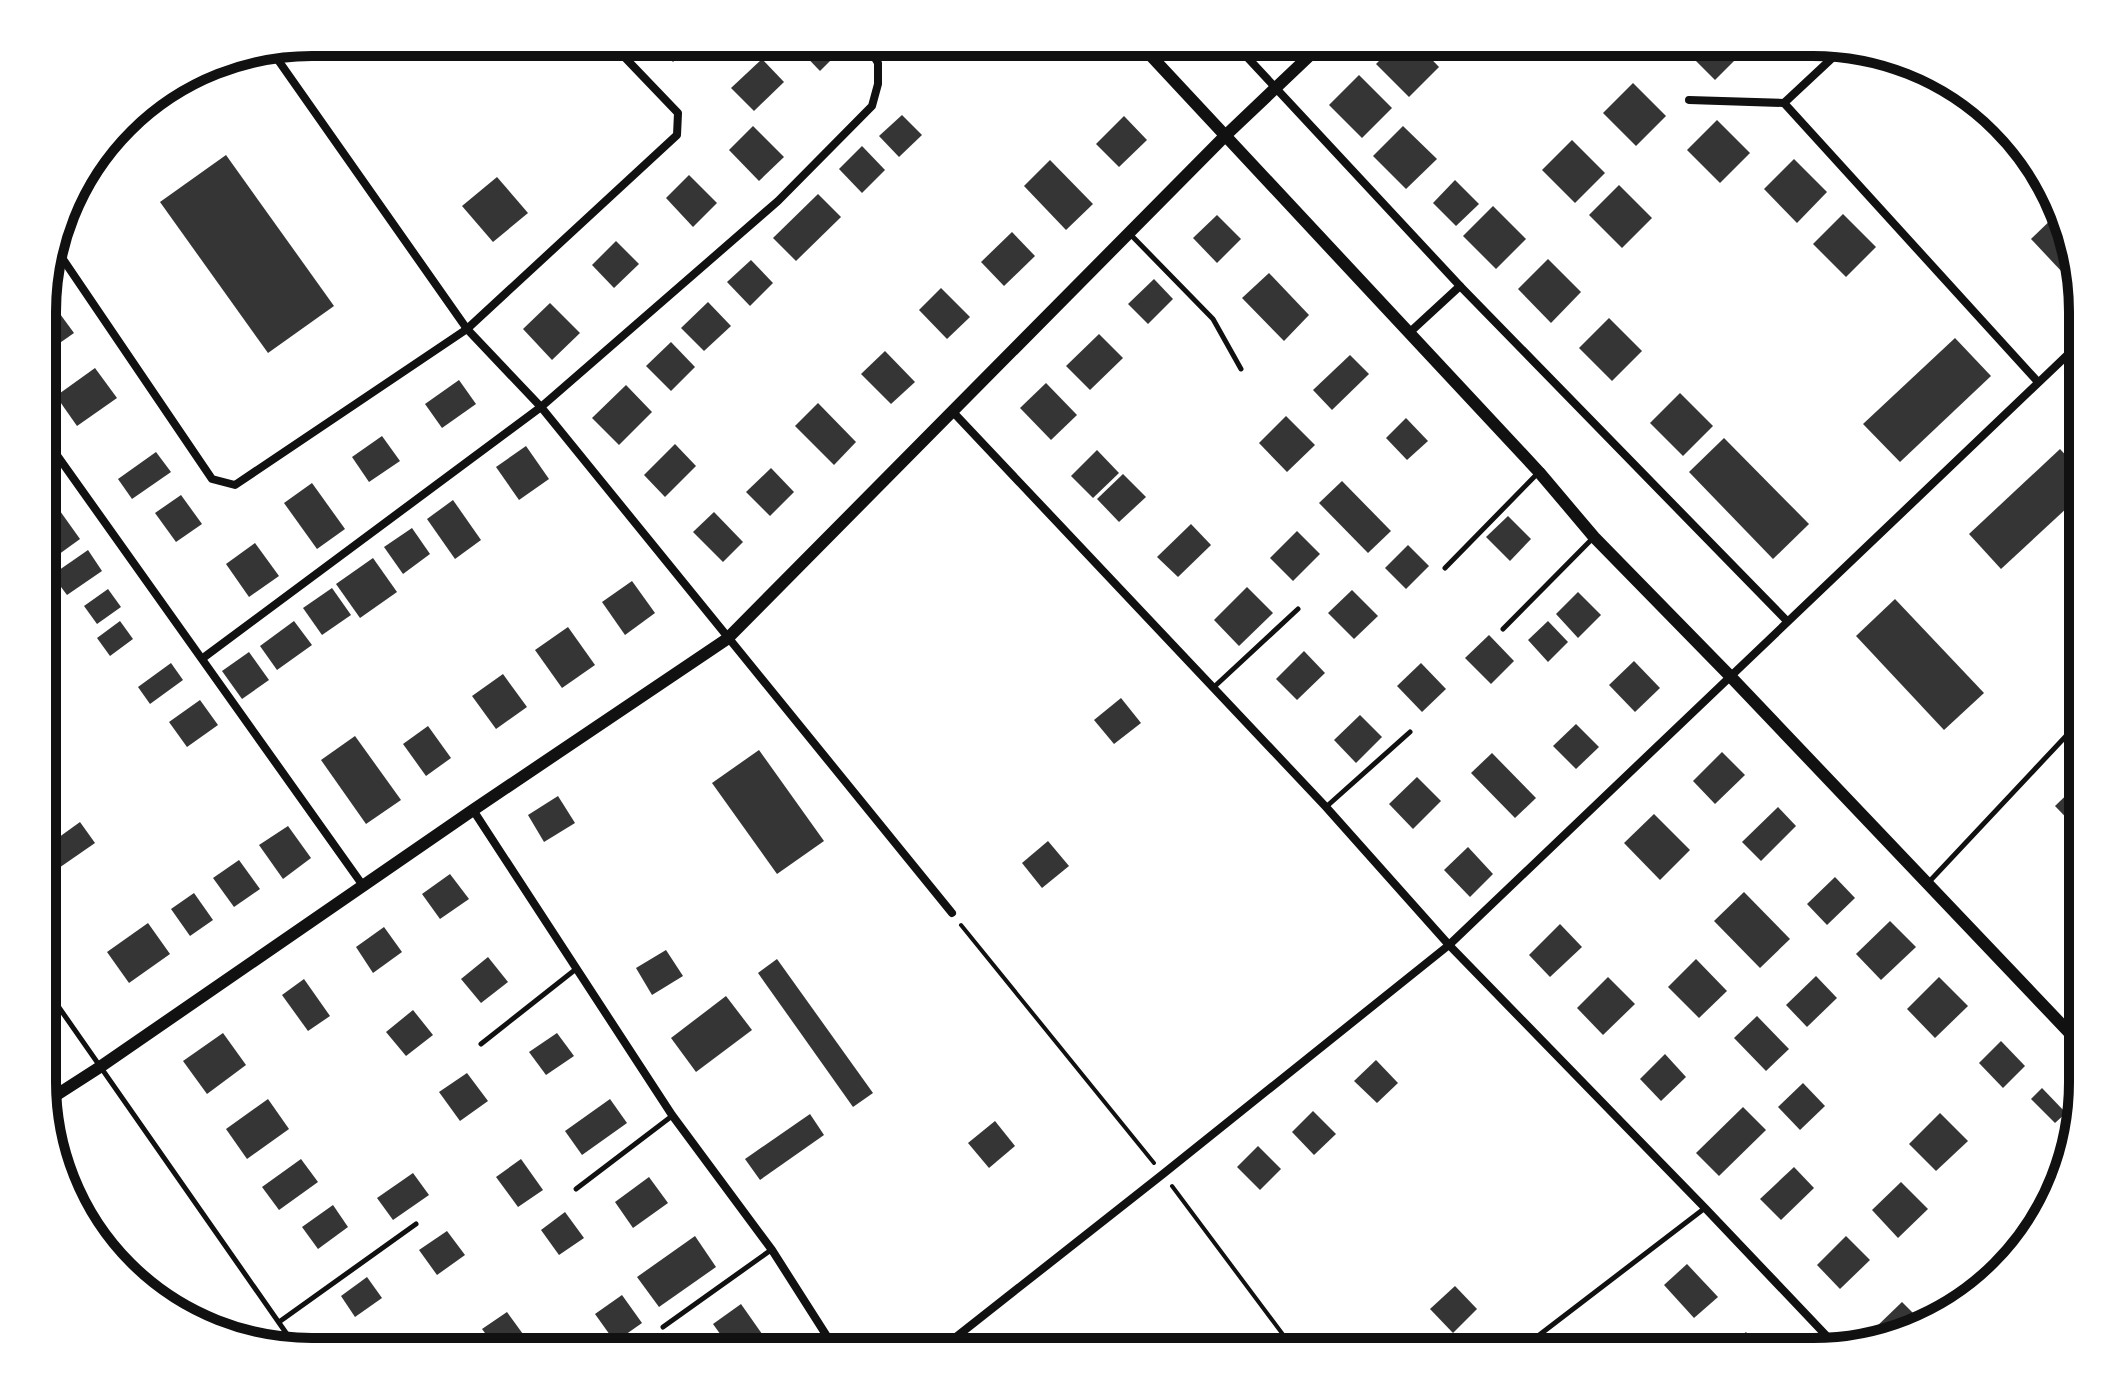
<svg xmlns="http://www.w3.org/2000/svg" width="2125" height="1394" viewBox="0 0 2125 1394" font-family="Rubik,sans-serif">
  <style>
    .building { fill: #353535 }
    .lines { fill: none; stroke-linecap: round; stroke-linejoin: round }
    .path { stroke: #111; stroke-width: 4 }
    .service { stroke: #111; stroke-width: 5 }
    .minor { stroke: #111; stroke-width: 8 }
    .tertiary { stroke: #111; stroke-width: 12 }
    .rim { fill: none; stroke: #111; stroke-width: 10 }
  </style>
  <rect width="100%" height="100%" fill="#fff"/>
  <!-- building -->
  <g class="building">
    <path d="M466 42H505L485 61Z"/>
    <path d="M654 42H693L673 62Z"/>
    <path d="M798 42H837L843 48 820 71 795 45Z"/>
    <path d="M1019 42H1038L1028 52Z"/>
    <path d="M1398 42H1415L1439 67 1409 97 1376 64Z"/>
    <path d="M1445 42H1472L1459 56Z"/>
    <path d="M1518 42H1541L1529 54Z"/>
    <path d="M1688 42H1737L1745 50 1715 80 1682 47Z"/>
    <path d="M762 59 784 82 754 111 731 88Z"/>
    <path d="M1359 75 1392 108 1362 138 1329 105Z"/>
    <path d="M1633 83 1666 116 1636 146 1603 113Z"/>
    <path d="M902 115 922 135 899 157 879 136Z"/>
    <path d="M1124 116 1147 140 1119 167 1096 144Z"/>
    <path d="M1717 120 1750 153 1720 183 1687 150Z"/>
    <path d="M753 126 784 157 759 181 729 150Z"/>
    <path d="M1403 126 1437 159 1406 189 1373 156Z"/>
    <path d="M1572 140 1605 173 1575 203 1542 170Z"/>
    <path d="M862 146 885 170 862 193 839 169Z"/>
    <path d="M226 155 334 306 268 353 160 202Z"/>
    <path d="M1794 159 1827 192 1797 223 1764 189Z"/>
    <path d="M1050 160 1093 204 1066 230 1024 186Z"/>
    <path d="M689 175 717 203 693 227 666 198Z"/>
    <path d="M497 177 528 213 493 242 462 206Z"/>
    <path d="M1455 180 1479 204 1456 226 1433 203Z"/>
    <path d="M1619 185 1652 218 1622 248 1589 215Z"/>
    <path d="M818 194 841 217 796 261 773 238Z"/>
    <path d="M1493 206 1526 239 1496 269 1463 236Z"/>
    <path d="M2058 213 2073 263 2063 273 2031 239Z"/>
    <path d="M1843 214 1876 247 1846 277 1813 244Z"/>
    <path d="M1217 215 1241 239 1217 263 1193 238Z"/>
    <path d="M1012 232 1035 256 1004 286 981 262Z"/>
    <path d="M616 241 639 264 614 288 592 265Z"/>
    <path d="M1548 259 1581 292 1551 323 1518 289Z"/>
    <path d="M751 260 773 283 750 306 727 282Z"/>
    <path d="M1269 273 1309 315 1284 341 1242 298Z"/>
    <path d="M1154 279 1173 299 1148 324 1128 304Z"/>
    <path d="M941 288 970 317 947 339 919 310Z"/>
    <path d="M708 302 731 326 704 351 681 328Z"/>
    <path d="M52 303 74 333 44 354V308Z"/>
    <path d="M550 303 580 333 552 360 523 329Z"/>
    <path d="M1609 318 1642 351 1612 381 1579 348Z"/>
    <path d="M1099 334 1123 358 1090 390 1066 366Z"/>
    <path d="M1955 338 1991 376 1900 462 1863 424Z"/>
    <path d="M671 342 695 367 671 391 646 366Z"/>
    <path d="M885 351 915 382 891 404 861 374Z"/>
    <path d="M1350 355 1369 374 1332 410 1313 390Z"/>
    <path d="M95 368 117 398 77 426 56 396Z"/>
    <path d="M459 380 476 404 442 428 425 404Z"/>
    <path d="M1046 383 1077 415 1051 440 1020 408Z"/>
    <path d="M626 385 652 412 619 445 592 418Z"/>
    <path d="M1680 393 1713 426 1683 456 1650 423Z"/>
    <path d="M818 403 856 442 834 465 795 426Z"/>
    <path d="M1286 416 1315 445 1287 472 1259 443Z"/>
    <path d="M1406 418 1428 441 1407 460 1386 438Z"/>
    <path d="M382 436 400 461 369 482 352 457Z"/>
    <path d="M1724 438 1809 524 1773 559 1689 472Z"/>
    <path d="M675 444 696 466 665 497 644 475Z"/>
    <path d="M526 446 549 479 519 500 496 467Z"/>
    <path d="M2060 449 2082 473V494L2001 569 1969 534Z"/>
    <path d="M1097 450 1119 473 1093 498 1071 476Z"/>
    <path d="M156 452 171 472 132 499 118 479Z"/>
    <path d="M771 468 794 492 770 516 746 492Z"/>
    <path d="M1123 474 1146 497 1119 522 1097 499Z"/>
    <path d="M1342 481 1391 531 1368 553 1319 503Z"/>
    <path d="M312 483 345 529 317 549 284 503Z"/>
    <path d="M181 495 202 524 176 542 155 513Z"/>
    <path d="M453 500 481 540 455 559 427 519Z"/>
    <path d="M60 511 80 539 51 560 44 551V522Z"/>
    <path d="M714 512 743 542 723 562 693 532Z"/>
    <path d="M1508 516 1531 539 1510 561 1486 537Z"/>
    <path d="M1191 524 1211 545 1178 577 1157 557Z"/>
    <path d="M412 528 430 554 403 574 384 547Z"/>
    <path d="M1297 531 1320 554 1293 581 1270 558Z"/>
    <path d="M255 543 279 576 249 597 226 564Z"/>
    <path d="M1408 545 1429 566 1406 589 1385 568Z"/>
    <path d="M88 550 102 571 67 595 52 575Z"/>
    <path d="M373 558 397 592 360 618 336 584Z"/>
    <path d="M632 581 655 613 625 635 602 602Z"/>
    <path d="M1247 587 1273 613 1239 646 1214 620Z"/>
    <path d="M332 588 351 615 322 635 303 608Z"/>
    <path d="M108 589 121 607 97 624 84 606Z"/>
    <path d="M1352 590 1378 616 1354 639 1328 613Z"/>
    <path d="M1578 592 1601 615 1578 638 1556 614Z"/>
    <path d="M1895 599 1984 693 1944 730 1856 636Z"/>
    <path d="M120 621 133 639 110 656 97 638Z"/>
    <path d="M294 621 312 645 277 670 260 646Z"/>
    <path d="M1548 621 1568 642 1548 662 1528 640Z"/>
    <path d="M568 627 595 665 562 688 535 650Z"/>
    <path d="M1489 635 1514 661 1491 684 1465 658Z"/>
    <path d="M1304 651 1325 673 1297 700 1276 679Z"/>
    <path d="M249 652 269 680 242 699 222 671Z"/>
    <path d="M1634 661 1660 688 1635 712 1609 685Z"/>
    <path d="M171 663 183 680 150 704 138 687Z"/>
    <path d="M1421 663 1446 689 1422 712 1397 686Z"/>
    <path d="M503 674 527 707 496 729 472 696Z"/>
    <path d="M1121 698 1141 723 1114 744 1094 720Z"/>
    <path d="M200 700 218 725 187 747 169 722Z"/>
    <path d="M1360 715 1382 737 1356 763 1334 740Z"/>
    <path d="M1576 724 1599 747 1576 769 1553 746Z"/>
    <path d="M428 726 451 758 426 776 403 744Z"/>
    <path d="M355 736 401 800 366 824 321 760Z"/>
    <path d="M759 750 824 841 777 874 712 783Z"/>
    <path d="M1722 752 1745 775 1715 804 1693 781Z"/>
    <path d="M1492 753 1536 798 1515 818 1471 773Z"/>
    <path d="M1417 777 1441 801 1413 829 1389 804Z"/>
    <path d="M2082 780V834L2055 806Z"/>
    <path d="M558 796 575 823 544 842 528 815Z"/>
    <path d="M1778 807 1796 826 1761 861 1742 842Z"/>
    <path d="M1654 814 1690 850 1660 880 1624 843Z"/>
    <path d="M80 822 95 843 56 870 44 853V848Z"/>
    <path d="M288 826 311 858 283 879 259 845Z"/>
    <path d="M1048 841 1069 866 1042 888 1022 863Z"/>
    <path d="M1468 847 1493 874 1470 897 1444 870Z"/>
    <path d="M239 860 260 889 234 907 213 878Z"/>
    <path d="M450 874 469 899 440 919 422 894Z"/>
    <path d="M1835 877 1855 898 1827 925 1807 904Z"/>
    <path d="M1744 892 1790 939 1760 968 1714 921Z"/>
    <path d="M194 893 213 920 190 936 171 909Z"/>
    <path d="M1890 921 1916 947 1881 980 1856 954Z"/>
    <path d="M148 923 170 954 129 983 107 952Z"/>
    <path d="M1560 924 1582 947 1550 977 1529 955Z"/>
    <path d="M384 927 402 952 373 973 356 947Z"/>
    <path d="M666 950 683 976 652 995 636 968Z"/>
    <path d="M488 957 508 982 481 1003 461 979Z"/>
    <path d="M777 959 873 1093 853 1107 758 973Z"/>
    <path d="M1696 959 1727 991 1699 1018 1668 987Z"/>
    <path d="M1816 976 1837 998 1807 1027 1786 1005Z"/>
    <path d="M1608 977 1635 1004 1603 1035 1577 1008Z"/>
    <path d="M1939 977 1968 1006 1935 1038 1907 1009Z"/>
    <path d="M304 979 330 1016 308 1031 282 995Z"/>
    <path d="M726 996 752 1030 696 1072 671 1038Z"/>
    <path d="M413 1010 433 1035 406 1056 386 1032Z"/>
    <path d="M1757 1016 1789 1049 1766 1071 1734 1038Z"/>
    <path d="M223 1033 246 1065 207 1094 183 1061Z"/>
    <path d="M557 1033 574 1056 546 1075 529 1052Z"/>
    <path d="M2001 1041 2025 1066 2003 1088 1979 1063Z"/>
    <path d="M1665 1054 1686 1077 1661 1101 1640 1079Z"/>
    <path d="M1376 1060 1398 1083 1377 1103 1354 1081Z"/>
    <path d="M467 1073 488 1101 460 1121 439 1092Z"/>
    <path d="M1803 1083 1825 1106 1800 1130 1778 1107Z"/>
    <path d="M2042 1088 2066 1113 2055 1123 2031 1099Z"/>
    <path d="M268 1099 289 1129 247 1159 226 1129Z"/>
    <path d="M610 1099 627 1123 582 1155 565 1131Z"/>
    <path d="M1743 1107 1766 1130 1719 1176 1696 1153Z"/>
    <path d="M1313 1111 1336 1134 1314 1155 1292 1132Z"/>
    <path d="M1940 1113 1968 1141 1936 1171 1909 1144Z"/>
    <path d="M810 1114 824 1135 760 1180 745 1159Z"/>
    <path d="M995 1121 1015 1146 989 1168 968 1143Z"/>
    <path d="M2070 1135 2064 1154 2057 1148Z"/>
    <path d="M1258 1146 1281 1169 1260 1190 1237 1167Z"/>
    <path d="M301 1159 318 1182 279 1210 262 1187Z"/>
    <path d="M521 1159 543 1190 518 1207 496 1177Z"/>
    <path d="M1794 1167 1814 1188 1781 1220 1760 1199Z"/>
    <path d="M413 1173 429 1195 393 1220 377 1198Z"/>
    <path d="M649 1177 668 1203 633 1228 615 1202Z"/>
    <path d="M1901 1182 1928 1209 1898 1238 1872 1210Z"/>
    <path d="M333 1205 348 1227 318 1249 302 1227Z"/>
    <path d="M565 1212 584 1238 559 1255 541 1230Z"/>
    <path d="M447 1231 465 1255 437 1275 419 1250Z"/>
    <path d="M695 1236 716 1267 659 1307 637 1277Z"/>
    <path d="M1846 1236 1870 1260 1840 1289 1817 1265Z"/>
    <path d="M1687 1264 1718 1297 1694 1318 1664 1285Z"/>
    <path d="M367 1277 382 1298 355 1317 341 1296Z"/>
    <path d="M1455 1286 1477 1309 1453 1333 1430 1309Z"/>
    <path d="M622 1295 642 1323 615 1342 595 1314Z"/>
    <path d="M1902 1302 1923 1323 1879 1336 1873 1330Z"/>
    <path d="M741 1304 769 1344 758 1352H733L713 1324Z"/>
    <path d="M507 1312 531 1345 520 1352H499L482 1329Z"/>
    <path d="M1746 1332 1761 1351H1721Z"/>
  </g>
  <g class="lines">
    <!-- path -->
    <g class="path">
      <path d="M961 925 1154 1163"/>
      <path d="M1172 1186 1296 1352"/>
    </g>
    <!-- service -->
    <g class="service">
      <path d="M1130 234 1213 319 1241 369"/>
      <path d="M1445 568 1538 473"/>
      <path d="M1503 629 1593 538"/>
      <path d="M1214 687 1298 609"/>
      <path d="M1326 807 1410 732"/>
      <path d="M1928 883 2082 719"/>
      <path d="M44 986 298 1350"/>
      <path d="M481 1044 576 969"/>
      <path d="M576 1189 672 1116"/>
      <path d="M279 1322 416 1224"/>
      <path d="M663 1327 771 1250"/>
      <path d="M1533 1339 1546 1352"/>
      <path d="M1517 1352 1705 1208"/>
    </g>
    <!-- minor -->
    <g class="minor">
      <path d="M1233 42 1460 286 1787 621"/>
      <path d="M271 50 467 329 541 407 952 913"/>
      <path d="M1689 100 1784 103 1844 47"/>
      <path d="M1784 103 2038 382"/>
      <path d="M54 246 212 479 235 485 467 329 677 135 678 113 610 42"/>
      <path d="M1409 333 1460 286"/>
      <path d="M953 412 1326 807 1449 945 1705 1208 1839 1349"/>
      <path d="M44 437 364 887"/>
      <path d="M203 658 541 407 778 201 872 106 878 84V63L865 42"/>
      <path d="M473 810 672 1115 772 1250 837 1352"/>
      <path d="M937 1352 1163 1174 1449 945 2082 341"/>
    </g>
    <!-- tertiary -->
    <g class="tertiary">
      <path d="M1138 42 1539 472 1594 537 1730 676 2082 1046"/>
      <path d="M44 1103 100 1067 473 810 727 639 1225 136 1324 42"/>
    </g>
  </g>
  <!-- crop -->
  <path d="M0 0H2125V1394H0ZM312 56H1813A256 256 0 0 1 2069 312V1082A256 256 0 0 1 1813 1338H312A256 256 0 0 1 56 1082V312A256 256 0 0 1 312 56Z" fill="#fff" fill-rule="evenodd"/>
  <path class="rim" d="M312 56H1813A256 256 0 0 1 2069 312V1082A256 256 0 0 1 1813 1338H312A256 256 0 0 1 56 1082V312A256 256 0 0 1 312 56Z"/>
</svg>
